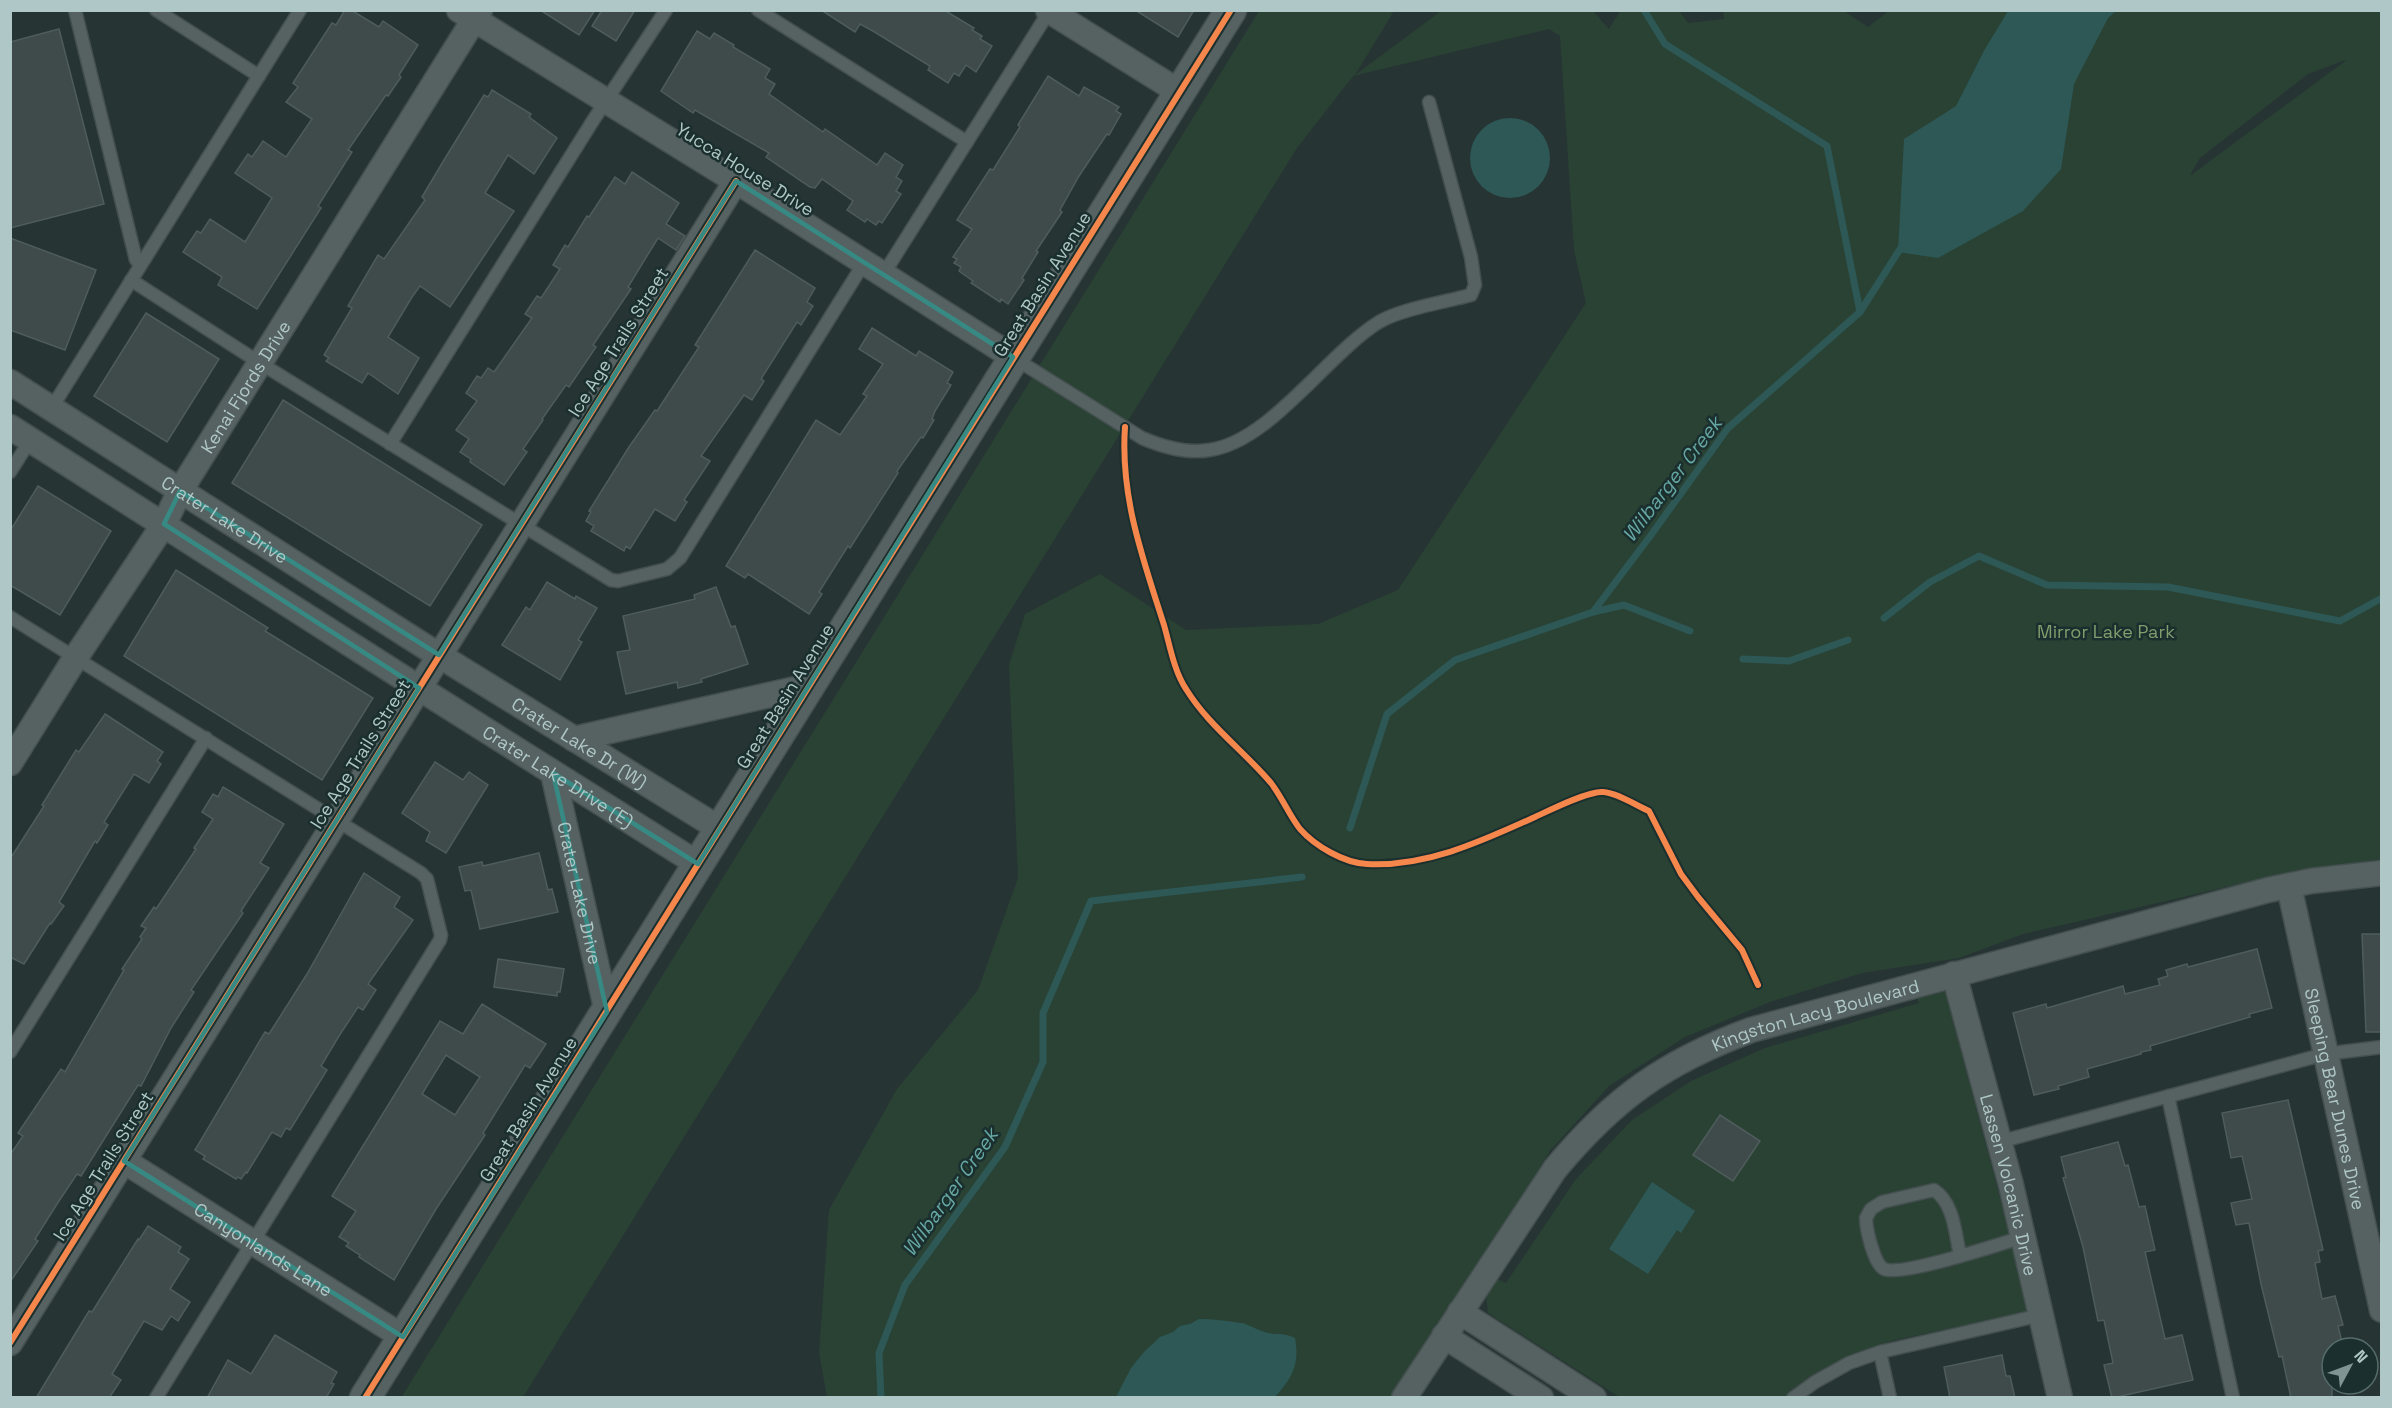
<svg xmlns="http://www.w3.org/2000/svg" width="2392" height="1408" viewBox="0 0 2392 1408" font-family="'Space Grotesk',sans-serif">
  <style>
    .green { fill: #2a4234; fill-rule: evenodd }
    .water { fill: #2d5856 }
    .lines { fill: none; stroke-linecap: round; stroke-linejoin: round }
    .stream { stroke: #2d5856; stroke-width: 7 }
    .building { fill: #3f4a4a; stroke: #4e5c5c; stroke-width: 1.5; fill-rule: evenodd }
    .service-casing { stroke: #444f4f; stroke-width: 15 }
    .minor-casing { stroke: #444f4f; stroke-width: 27 }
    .tertiary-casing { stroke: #444f4f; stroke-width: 33 }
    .service { stroke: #566262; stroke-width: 12 }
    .minor { stroke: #566262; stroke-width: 24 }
    .tertiary { stroke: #566262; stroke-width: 30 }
    .cycleway-casing { stroke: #1a2f2e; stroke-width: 10 }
    .cycleway { stroke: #f5874c; stroke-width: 6 }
    .marked { fill: none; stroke: #378a84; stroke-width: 4.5; stroke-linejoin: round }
    .labels { text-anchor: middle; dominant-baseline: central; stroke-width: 5; stroke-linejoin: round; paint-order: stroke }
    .street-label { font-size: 18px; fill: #afc7c6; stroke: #1a2f2e }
    .park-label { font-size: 18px; fill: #819d6d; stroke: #1a2f2e }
    .water-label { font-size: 20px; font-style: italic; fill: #66a7a4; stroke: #1a2f2e }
  </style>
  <rect width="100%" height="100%" fill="#273434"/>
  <!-- green -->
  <g class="green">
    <path d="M1621 10 1679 11 1688 23 1724 19 1723 11H1844L1868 27 1890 10 2381 11V859L2287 873 2023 934 1959 958 1862 973 1770 1002 1685 1037 1609 1086 1550 1151 1414 1366 1392 1397H827L819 1353 829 1210 897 1089 978 990 1018 878 1009 665 1025 614 1100 574 1186 630 1318 624 1398 590 1586 303 1574 250 1560 36 1549 29 1353 76 1297 148 523 1397 401 1398 1259 11H1394L1355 75 1441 11H1593L1609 29ZM2348 59 2191 175H2190L2200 158 2308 74Z"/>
    <path d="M1937 989 1945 991 2030 1311 1891 1341 1811 1378 1787 1397 1621 1398 1488 1313 1486 1296 1497 1279 1506 1283 1576 1179 1632 1120 1691 1081 1765 1048 1919 1003 1917 996Z"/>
  </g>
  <!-- water -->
  <g class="water">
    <path d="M2008 11H2116L2108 18 2074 84 2061 169 2023 211 1938 258 1898 252 1904 139 1956 106 1985 49Z"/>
    <circle cx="1510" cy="158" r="40"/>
    <path d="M1652 1182 1695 1211 1681 1233 1677 1230 1648 1274 1609 1249Z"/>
    <path d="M1199 1319C1214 1319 1227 1321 1241 1323 1246 1323 1259 1331 1268 1333 1278 1335 1285 1333 1295 1338 1300 1365 1292 1378 1275 1397H1116L1131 1368 1144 1352 1160 1337 1173 1332 1180 1326 1190 1324Z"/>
  </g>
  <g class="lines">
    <!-- stream -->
    <g class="stream">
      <path d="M1860 312 1902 246"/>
      <path d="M1593 612 1651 535 1728 428 1860 312 1827 146 1665 44 1644 10"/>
      <path d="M1884 618 1930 582 1979 556 2047 585 2168 587 2340 621 2382 598"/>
      <path d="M1743 659 1789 661 1848 640"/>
      <path d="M1350 828 1387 714 1455 660 1593 612 1624 605 1690 631"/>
      <path d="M881 1398 879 1353 905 1285 1005 1147 1043 1062V1013L1091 901 1302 877"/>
    </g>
  </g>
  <!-- building -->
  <g class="building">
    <path d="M345 10H351L379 27 383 21 418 45 399 75 401 77 388 96 386 95 348 150 352 152 318 206 321 208 257 309 218 285 222 277 183 252 197 231 201 233 210 219 245 242 272 198 235 173 248 154 252 157 263 141 286 157 312 119 286 102 298 87 293 83 332 23 336 25Z"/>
    <path d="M540 10H595L579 35Z"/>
    <path d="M602 10H635L616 41 592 26Z"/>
    <path d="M821 10H944L974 28 972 30 982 36 980 39 992 46 976 72 966 65 959 76 954 73 948 83 928 70 930 66 873 31 860 24 855 32Z"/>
    <path d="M1135 10H1194L1178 37Z"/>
    <path d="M59 29 104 204 10 228V42Z"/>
    <path d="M697 31 710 39 714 33 734 45 733 47 770 69 765 78 775 84 769 94 823 132 825 129 877 165 885 153 903 165 896 177 902 181 896 191 901 194 882 223 879 221 876 225 867 219 865 222 847 210 853 201 822 179 815 188 810 187 766 157 769 153 695 110 693 113 661 91Z"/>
    <path d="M1048 76 1079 96 1084 87 1119 107 1116 111 1121 114 1109 135 1107 134 1079 176 1060 210 1062 212 1036 251 1038 252 1022 278 1024 280 1008 304 1001 299 1000 302 971 283 973 281 959 271 961 267 954 263 957 259 953 257 972 229 957 220 990 169 993 170 1020 127 1018 125Z"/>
    <path d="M492 90 531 114 529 117 557 138 534 174 508 155 485 193 514 211 450 307 420 286 412 297 388 337 419 358 398 394 368 373 362 383 326 361 329 358 324 355 352 308 348 306 378 255 384 259 425 200 422 197 444 160 484 95 488 97Z"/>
    <path d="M632 172 679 203 666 224 685 236 676 250 658 238 628 287 631 289 593 345 596 347 569 387 566 385 542 419 543 420 523 449 527 452 504 485 470 462 471 459 460 452 469 439 456 430 477 401 466 393 477 376 481 378 488 368 494 372 532 318 525 314 537 296 541 298 560 269 553 265 565 245 568 247 587 216 589 217 615 177 625 184Z"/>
    <path d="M10 238 96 270 65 350 10 330Z"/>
    <path d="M755 250 815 288 807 302 813 306 801 325 797 322 761 379 764 381 752 400 744 395 701 456 710 461 684 500 687 502 675 521 655 509 630 549 626 546 624 551 591 531 594 526 586 521 591 512 589 511 629 447 655 410 657 411 699 347 695 345Z"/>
    <path d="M146 313 219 359 167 442 94 396Z"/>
    <path d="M872 328 916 356 919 351 953 372 947 383 951 385 935 411 932 419 934 420 923 438 921 437 897 471 898 473 850 548 848 546 819 592 822 594 809 614 748 574 745 578 726 566 816 420 840 435 867 396 863 394 883 364 859 349Z"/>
    <path d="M283 400 482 525 430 606 232 483Z"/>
    <path d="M38 486 111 531 60 615 10 585V531Z"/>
    <path d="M176 570 268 628 265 631 373 698 322 780 124 656Z"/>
    <path d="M547 582 575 599 576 596 597 608 578 640 582 642 560 680 502 645 526 607 530 610Z"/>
    <path d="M716 587 731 627 735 626 748 664 701 679 702 682 678 688 677 682 626 694 617 652 630 650 623 616 695 599 694 595Z"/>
    <path d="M105 714 163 752 157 761 161 764 149 783 134 774 104 822 108 825 97 843 95 841 59 902 64 906 51 924 50 923 24 964 10 957V859L44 806 42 805 76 750 79 752Z"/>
    <path d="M435 762 463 780 469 772 488 785 446 853 426 841 430 832 402 813Z"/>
    <path d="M223 787 284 824 260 863 269 868 241 911 243 913 191 990 194 992 171 1028 141 1086 138 1085 81 1176 77 1174 57 1204 35 1239 38 1241 10 1282V1155L23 1136 18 1133 61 1069 65 1072 124 970 122 969 142 939 140 937 146 928 141 926 154 907 156 909 196 849 194 848 213 819 202 812 213 794 218 797Z"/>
    <path d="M539 853 548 890 552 889 558 912 480 929 471 890 465 891 459 867 482 862 483 866Z"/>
    <path d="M364 873 400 897 394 907 413 920 368 984 376 990 363 1010 358 1007 339 1036 321 1066 327 1070 290 1130 286 1128 281 1137 272 1132 247 1173 246 1172 241 1179 238 1177 236 1179 203 1159 205 1156 195 1150 265 1032 269 1034 307 974Z"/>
    <path d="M2362 934H2382V1032H2366Z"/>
    <path d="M2257 949 2272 1008 2249 1014 2250 1017 2150 1046 2151 1050 2141 1052V1054L2087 1069 2089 1077 2058 1086 2059 1089 2034 1095 2013 1013 2046 1004 2047 1008 2123 986 2125 994 2160 985 2158 979 2168 976 2166 970 2187 964 2188 967Z"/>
    <path d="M498 959 564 969 560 992H557V996L494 987Z"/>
    <path d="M482 1004 546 1044 530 1068 525 1065 514 1083 483 1133 485 1135 436 1209 394 1280 359 1257 360 1255 346 1246 349 1243 339 1237 356 1211 332 1196 440 1021 463 1034ZM446 1055 480 1077 455 1115 422 1094Z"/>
    <path d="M2288 1100 2323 1250 2318 1251 2320 1262 2315 1263 2322 1299 2335 1296 2343 1325 2338 1326 2342 1342 2332 1344V1398H2291L2282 1356 2279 1357 2261 1284 2249 1223 2236 1225 2231 1203 2252 1199 2242 1156 2231 1158 2222 1113Z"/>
    <path d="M1720 1115 1760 1141 1733 1181 1693 1155Z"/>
    <path d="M2118 1142 2125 1166 2128 1165 2139 1207 2145 1206 2155 1250 2145 1252 2165 1339 2182 1335 2193 1380 2112 1398 2104 1365 2113 1363 2104 1320 2098 1321 2083 1247 2063 1178 2066 1177 2061 1157Z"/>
    <path d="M148 1226 181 1247 178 1252 189 1259 170 1289 190 1302 178 1321 171 1316 162 1330 144 1321 112 1374 121 1380 109 1398H36L89 1311 92 1312 138 1239 139 1240Z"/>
    <path d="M275 1335 337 1372 331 1383 334 1384 326 1398H207L228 1360 251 1374Z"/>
    <path d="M2002 1355 2006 1376H2010L2015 1398H1950L1944 1367Z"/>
  </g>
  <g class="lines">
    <!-- service casing -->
    <g class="service-casing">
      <g id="service">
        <path d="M75 10 136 260 141 264"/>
        <path d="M156 10 259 76"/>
        <path d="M758 10 967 142"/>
        <path d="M883 275 1050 10"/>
        <path d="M131 280 260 363 611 580 618 581 667 569 680 558 864 263"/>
        <path d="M1014 358 1142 438C1163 447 1186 454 1209 450 1270 442 1326 355 1379 322 1401 309 1445 302 1471 295L1475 285 1471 257 1429 102"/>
        <path d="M51 409 300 10"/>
        <path d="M390 444 594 119 666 10"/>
        <path d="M10 472 31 439"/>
        <path d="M10 617 421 873 427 879 441 935 440 940 156 1398"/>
        <path d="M10 1052 206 738"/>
        <path d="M2168 1096 2233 1398"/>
        <path d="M1999 1142 2325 1054 2382 1047"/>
        <path d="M1960 1255C1955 1233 1954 1203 1934 1190L1882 1202 1871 1209 1866 1218C1866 1229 1874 1264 1884 1269 1901 1277 2000 1244 2023 1237"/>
        <path d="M1880 1352 1890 1398"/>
        <path d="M1793 1398 1815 1382 1849 1363 1880 1352 2041 1315"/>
      </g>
    </g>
    <!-- minor casing -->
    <g class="minor-casing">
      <g id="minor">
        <path d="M459 10 736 181 1013 357"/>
        <path d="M1048 10 1181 93"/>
        <path id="s1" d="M10 382 424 646 720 829"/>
        <path id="s2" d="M10 427 419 688 698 864"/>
        <path d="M574 739 809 686"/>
        <path id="s3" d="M10 763 76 657 164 524 180 491 480 10"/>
        <path id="s4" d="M553 773 607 1012"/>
        <path id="s5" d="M2289 886 2382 1310"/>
        <path id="s6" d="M1954 974 2011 1185 2060 1398"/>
        <path id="s7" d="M124 1161 403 1337"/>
        <path d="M1460 1312 1594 1398"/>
        <path d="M1444 1336 1541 1398"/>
        <path d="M10 1343 736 181"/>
        <path id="s8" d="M1404 1398 1555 1169C1614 1098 1665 1062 1751 1030L2268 890 2311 881 2382 873"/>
      </g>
    </g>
    <!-- tertiary casing -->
    <g class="tertiary-casing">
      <path id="tertiary" d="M365 1398 1231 10"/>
    </g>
    <!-- service -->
    <use href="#service" class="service"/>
    <!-- minor -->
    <use href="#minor" class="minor"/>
    <!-- tertiary -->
    <use href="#tertiary" class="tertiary"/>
    <!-- cycleway casing -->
    <g class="cycleway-casing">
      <g id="cycleway">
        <path d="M1125 427C1120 497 1143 559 1164 625 1170 646 1174 671 1186 689 1208 725 1244 751 1271 783 1282 797 1289 815 1300 829 1315 846 1344 863 1367 864 1427 867 1482 841 1535 817 1550 810 1588 791 1603 792 1618 793 1635 805 1649 811L1681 874 1698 897 1742 950 1758 985"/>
        <path d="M10 1343 736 181"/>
        <path d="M365 1398 1231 10"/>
      </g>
    </g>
    <!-- cycleway -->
    <use href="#cycleway" class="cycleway"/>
  </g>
  <!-- marked area -->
  <path class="marked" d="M736 181 1013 357 698 864 553 773 607 1012 403 1337 124 1161 419 688 164 524 180 491 439 655Z"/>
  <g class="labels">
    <!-- street labels -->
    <g class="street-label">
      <text transform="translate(745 169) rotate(32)">Yucca House Drive</text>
      <text transform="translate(1042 284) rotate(-58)">Great Basin Avenue</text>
      <text transform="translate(618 342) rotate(-58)">Ice Age Trails Street</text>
      <text stroke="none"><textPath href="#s3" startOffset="444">Kenai Fjords Drive</textPath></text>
      <text stroke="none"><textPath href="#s1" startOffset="255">Crater Lake Drive</textPath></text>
      <text transform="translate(785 696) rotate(-58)">Great Basin Avenue</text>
      <text stroke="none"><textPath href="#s1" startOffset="674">Crater Lake Dr (W)</textPath></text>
      <text transform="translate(360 754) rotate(-58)">Ice Age Trails Street</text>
      <text stroke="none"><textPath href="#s2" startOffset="650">Crater Lake Drive (E)</textPath></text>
      <text stroke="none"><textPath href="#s4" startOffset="123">Crater Lake Drive</textPath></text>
      <text stroke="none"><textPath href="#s8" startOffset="584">Kingston Lacy Boulevard</textPath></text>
      <text stroke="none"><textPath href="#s5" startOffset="218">Sleeping Bear Dunes Drive</textPath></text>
      <text transform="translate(528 1109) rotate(-58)">Great Basin Avenue</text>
      <text transform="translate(103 1166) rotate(-58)">Ice Age Trails Street</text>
      <text stroke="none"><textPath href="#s6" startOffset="218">Lassen Volcanic Drive</textPath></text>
      <text stroke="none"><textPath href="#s7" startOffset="165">Canyonlands Lane</textPath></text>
    </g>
    <!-- park labels -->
    <g class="park-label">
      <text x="2106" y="631">Mirror Lake Park</text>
    </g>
    <!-- water labels -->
    <g class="water-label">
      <text transform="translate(1672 479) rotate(-53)">Wilbarger Creek</text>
      <text transform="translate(950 1192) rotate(-55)">Wilbarger Creek</text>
    </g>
  </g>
  <!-- border -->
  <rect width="2392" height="1408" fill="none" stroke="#afc7c6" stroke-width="24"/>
  <!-- north arrow -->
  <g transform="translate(2350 1366) rotate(49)"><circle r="28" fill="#1a2f2e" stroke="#566c6b" stroke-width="1.5"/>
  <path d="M0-4.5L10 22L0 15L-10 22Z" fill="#7f9493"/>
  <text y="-9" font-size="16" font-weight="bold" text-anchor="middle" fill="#afc7c6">N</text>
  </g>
</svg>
